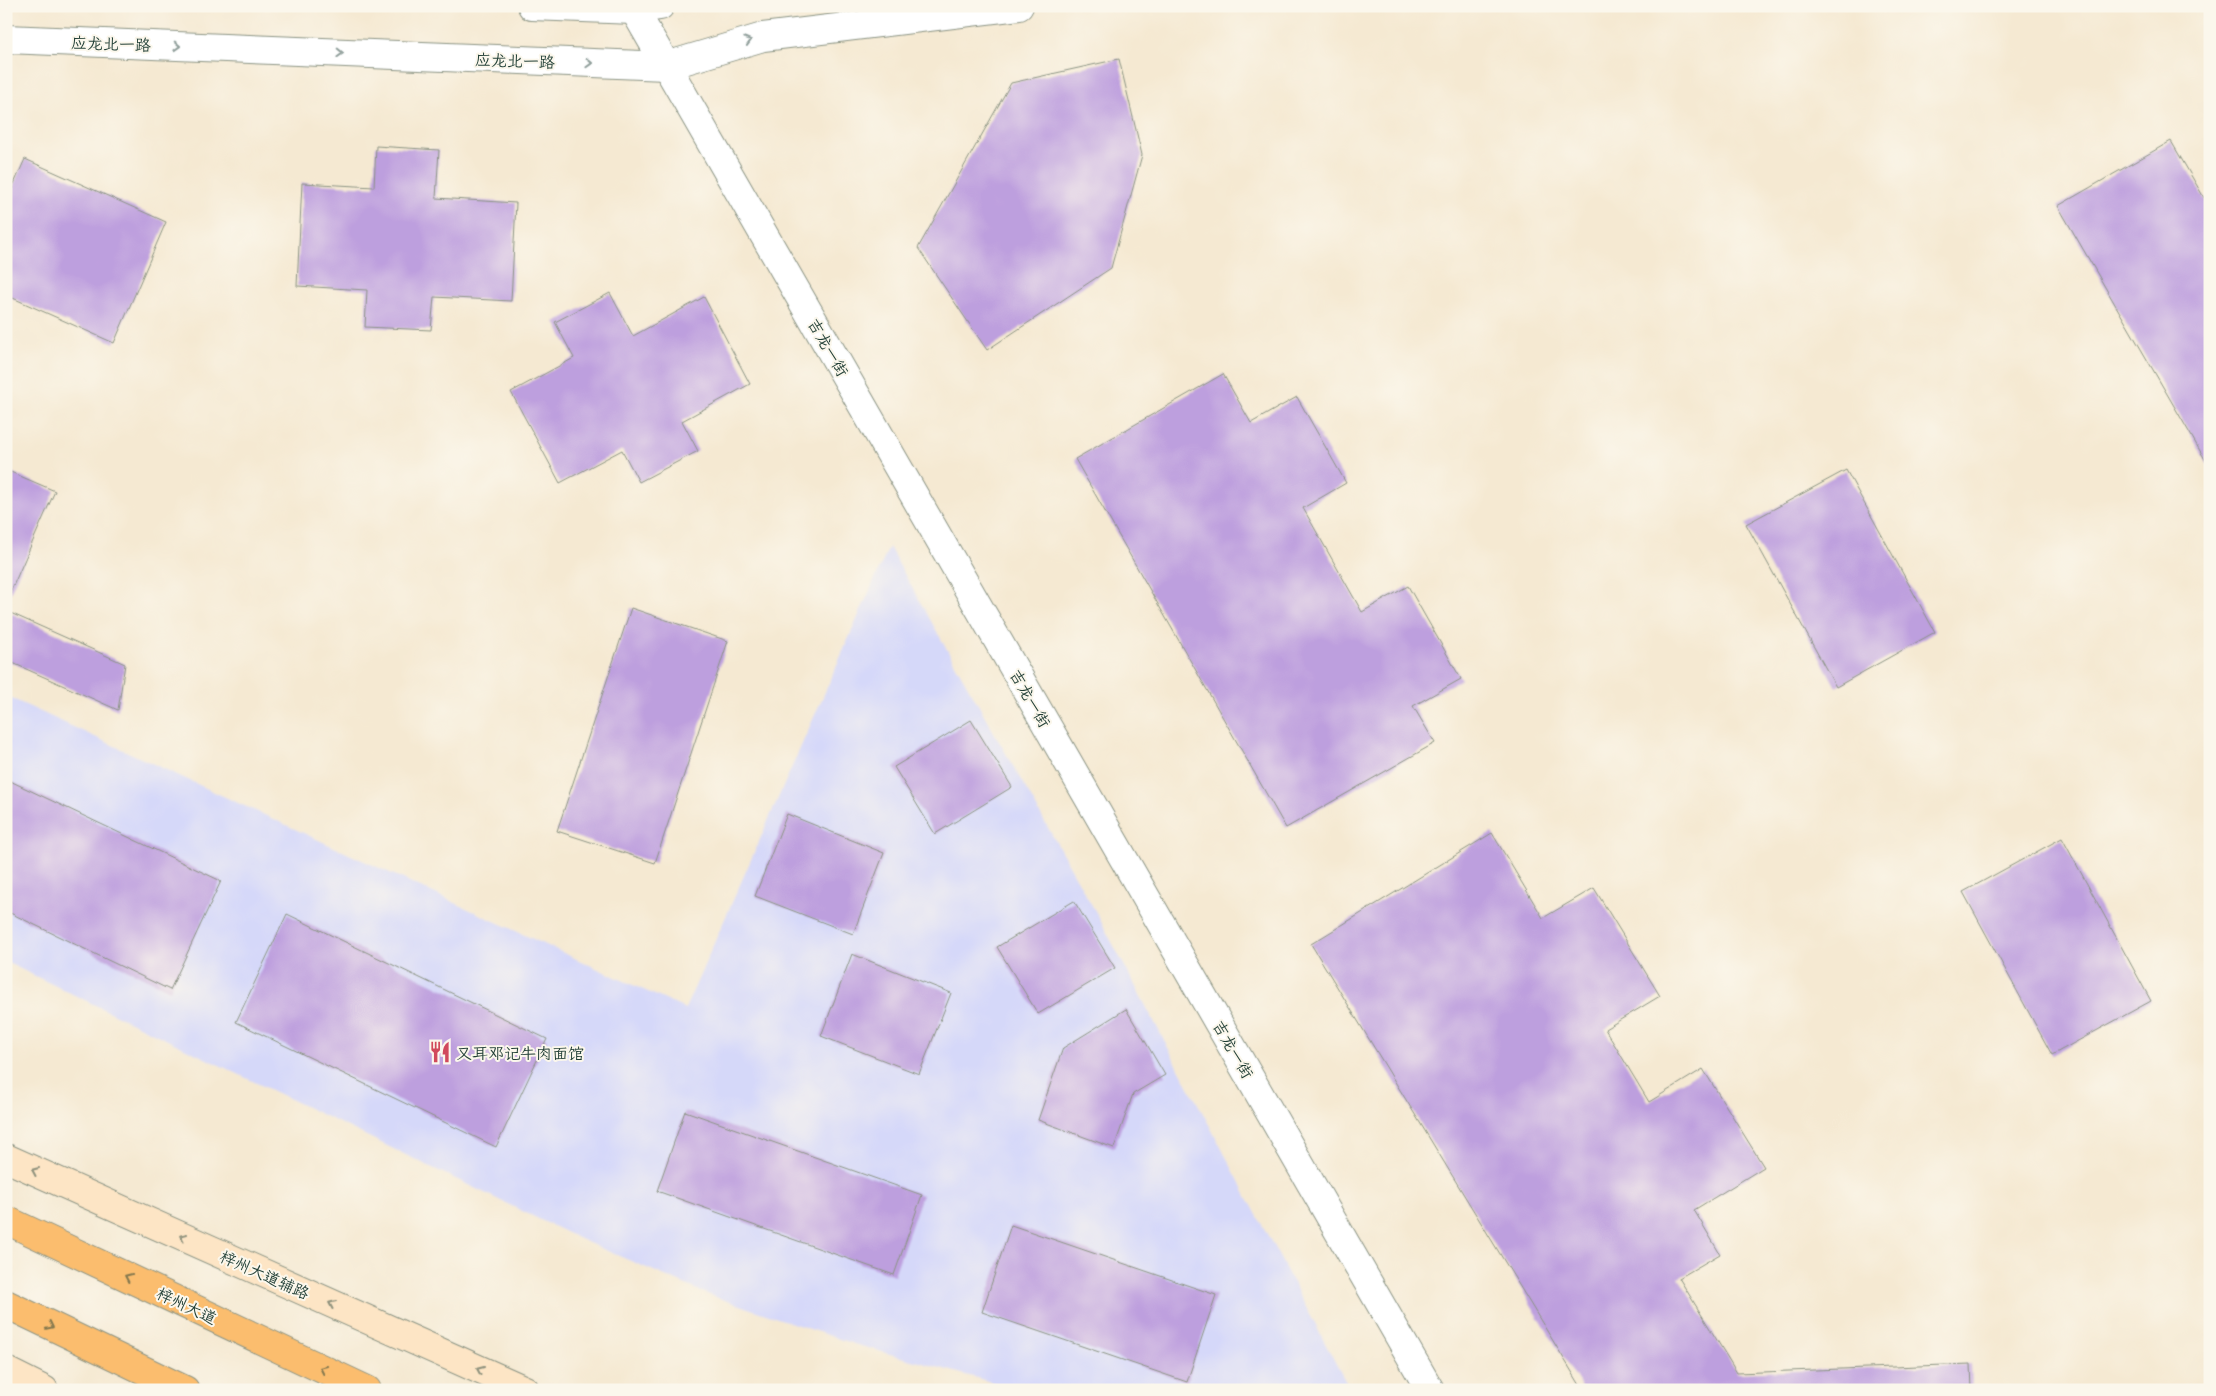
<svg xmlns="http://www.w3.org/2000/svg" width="2216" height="1396" viewBox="0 0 2216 1396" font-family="Mali,'LXGW WenKai TC',sans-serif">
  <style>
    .built { fill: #d5d8f9 }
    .building { fill: #bd9fde }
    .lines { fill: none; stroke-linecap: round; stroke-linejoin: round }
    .minor-casing { stroke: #8a9383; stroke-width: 30 }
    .tertiary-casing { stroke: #8a9383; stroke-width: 30 }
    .secondary-casing { stroke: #8a9383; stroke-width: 30 }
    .trunk-casing { stroke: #8a9383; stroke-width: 30 }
    .minor { stroke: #fff; stroke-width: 28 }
    .tertiary { stroke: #fff; stroke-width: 28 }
    .secondary { stroke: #fde5c5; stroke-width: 28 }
    .trunk { stroke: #fbbd6e; stroke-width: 28 }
    .oneway { stroke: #8f9e9a }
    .oneway2 { stroke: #8e917c }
    .oneway3 { stroke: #82774e }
    .labels { text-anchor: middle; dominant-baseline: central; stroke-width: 4; stroke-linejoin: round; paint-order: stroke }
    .street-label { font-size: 16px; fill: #1f3d34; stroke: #fbf7ec }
    .poi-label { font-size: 16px; fill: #1f3d34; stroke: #fbf7ec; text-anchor: start }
  </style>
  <rect width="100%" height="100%" fill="#fbf7ec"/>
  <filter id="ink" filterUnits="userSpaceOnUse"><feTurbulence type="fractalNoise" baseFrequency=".02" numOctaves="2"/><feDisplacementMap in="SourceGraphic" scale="10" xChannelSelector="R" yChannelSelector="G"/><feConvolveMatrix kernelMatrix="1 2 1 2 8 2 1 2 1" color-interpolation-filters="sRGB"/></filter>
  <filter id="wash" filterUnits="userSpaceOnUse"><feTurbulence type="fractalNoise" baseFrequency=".0096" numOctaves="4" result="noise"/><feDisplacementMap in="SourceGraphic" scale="20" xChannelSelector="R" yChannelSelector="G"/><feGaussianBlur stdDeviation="1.12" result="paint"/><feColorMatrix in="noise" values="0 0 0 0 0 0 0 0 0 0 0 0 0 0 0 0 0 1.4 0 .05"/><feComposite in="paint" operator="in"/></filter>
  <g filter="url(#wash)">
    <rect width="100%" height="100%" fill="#f5e9d2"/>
    <!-- built -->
    <path class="built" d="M889 547 1098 916 1350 1390H1020L854 1344 707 1294 582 1240 6 962V696L685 1009Z"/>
    <g id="blocks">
      <!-- building -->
      <g class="building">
        <path d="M1119 59 1142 155 1111 268 987 350 918 248 1011 83Z"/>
        <path d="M2171 141 2210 208V468L2058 206Z"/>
        <path d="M376 146 439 150 436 198 516 203 511 301 434 297 431 330 365 327 367 290 297 286 302 183 374 187Z"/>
        <path d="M25 159 166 222 114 343 6 295V202Z"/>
        <path d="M610 293 633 336 704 297 750 384 682 421 698 451 639 482 622 450 560 483 511 392 574 358 555 322Z"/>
        <path d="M1223 374 1251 423 1297 397 1346 483 1303 508 1362 612 1408 586 1461 679 1413 706 1435 743 1286 828 1075 459Z"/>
        <path d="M6 470 55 491 6 602Z"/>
        <path d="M1846 470 1935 632 1836 687 1746 524Z"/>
        <path d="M631 608 728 641 655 863 557 831Z"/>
        <path d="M6 611 125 664 118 710 6 660Z"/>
        <path d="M971 720 1012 787 935 834 894 767Z"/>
        <path d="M6 779 221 881 170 990 6 911Z"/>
        <path d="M787 814 884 853 853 934 755 896Z"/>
        <path d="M1492 833 1543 918 1594 888 1660 996 1605 1029 1649 1102 1703 1069 1764 1167 1694 1210 1720 1254 1679 1278 1737 1373 1971 1364 1972 1390H1583L1311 944Z"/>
        <path d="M2062 838 2151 1001 2052 1055 1963 892Z"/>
        <path d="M1074 901 1115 968 1038 1014 997 947Z"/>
        <path d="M287 914 547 1039 496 1147 236 1022Z"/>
        <path d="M852 954 951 993 919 1074 821 1036Z"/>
        <path d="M1126 1009 1165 1075 1133 1094 1114 1148 1038 1120 1063 1048Z"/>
        <path d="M685 1111 922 1195 894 1275 657 1191Z"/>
        <path d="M1011 1225 1216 1295 1187 1382 982 1312Z"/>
      </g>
    </g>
  </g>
  <g filter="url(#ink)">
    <use href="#blocks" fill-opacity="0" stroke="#8a9383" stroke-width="1"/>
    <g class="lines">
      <!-- minor casing -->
      <g class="minor-casing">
        <path id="minor" d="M632 6 1430 1390"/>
      </g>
      <!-- tertiary casing -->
      <g class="tertiary-casing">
        <g id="tertiary">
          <path d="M532 6 634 10 660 6"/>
          <path d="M6 39 666 66 763 37 1019 6"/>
        </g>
      </g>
      <!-- secondary casing -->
      <g class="secondary-casing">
        <g id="secondary">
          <path d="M6 1158 525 1390"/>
          <path d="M6 1371 44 1390"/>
        </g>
      </g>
      <!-- trunk casing -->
      <g class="trunk-casing">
        <g id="trunk">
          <path d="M6 1220 367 1390"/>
          <path d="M6 1304 185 1390"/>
        </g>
      </g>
      <!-- minor -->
      <use href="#minor" class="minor"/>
      <!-- tertiary -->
      <use href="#tertiary" class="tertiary"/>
      <!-- secondary -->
      <use href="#secondary" class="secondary"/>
      <!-- trunk -->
      <use href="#trunk" class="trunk"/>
    </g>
    <!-- one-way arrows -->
    <defs><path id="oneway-chevron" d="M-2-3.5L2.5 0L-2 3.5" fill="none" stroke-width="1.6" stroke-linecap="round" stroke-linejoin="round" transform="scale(1.25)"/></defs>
    <g class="oneway">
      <use href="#oneway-chevron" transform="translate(748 41) rotate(-17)"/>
      <use href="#oneway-chevron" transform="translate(177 46) rotate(2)"/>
      <use href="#oneway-chevron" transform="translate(340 53) rotate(2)"/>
      <use href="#oneway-chevron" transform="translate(589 63) rotate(2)"/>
    </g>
    <g class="oneway2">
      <use href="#oneway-chevron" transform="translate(35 1171) rotate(-156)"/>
      <use href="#oneway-chevron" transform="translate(183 1237) rotate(-156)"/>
      <use href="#oneway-chevron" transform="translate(332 1304) rotate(-156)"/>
      <use href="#oneway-chevron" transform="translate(480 1370) rotate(-156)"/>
    </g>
    <g class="oneway3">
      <use href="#oneway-chevron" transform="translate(128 1277) rotate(-155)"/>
      <use href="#oneway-chevron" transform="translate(50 1326) rotate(26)"/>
      <use href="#oneway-chevron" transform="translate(323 1369) rotate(-155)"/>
    </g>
  </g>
  <!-- icons -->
  <defs>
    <g id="restaurant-bare" transform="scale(1.725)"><path d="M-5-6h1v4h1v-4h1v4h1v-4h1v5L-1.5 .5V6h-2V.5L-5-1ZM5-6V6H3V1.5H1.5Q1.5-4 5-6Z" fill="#d1495b" stroke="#fbf7ec" stroke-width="2.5" paint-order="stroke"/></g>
  </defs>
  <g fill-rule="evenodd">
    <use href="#restaurant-bare" x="440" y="1052"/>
  </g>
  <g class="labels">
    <!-- street labels -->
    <g class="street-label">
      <text transform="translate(111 43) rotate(2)">应龙北一路</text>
      <text transform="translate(515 60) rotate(2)">应龙北一路</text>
      <text transform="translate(829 347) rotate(60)">吉龙一街</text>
      <text transform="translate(1031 698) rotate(60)">吉龙一街</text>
      <text transform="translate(1234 1049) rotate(60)">吉龙一街</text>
      <text transform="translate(265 1274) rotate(24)">梓州大道辅路</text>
      <text transform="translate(187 1305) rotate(25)">梓州大道</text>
    </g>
    <!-- poi labels -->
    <g class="poi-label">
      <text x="456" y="1052">又耳邓记牛肉面馆</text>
    </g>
  </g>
  <!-- margin -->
  <rect width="2216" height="1396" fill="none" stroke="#fbf7ec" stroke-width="25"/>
</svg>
